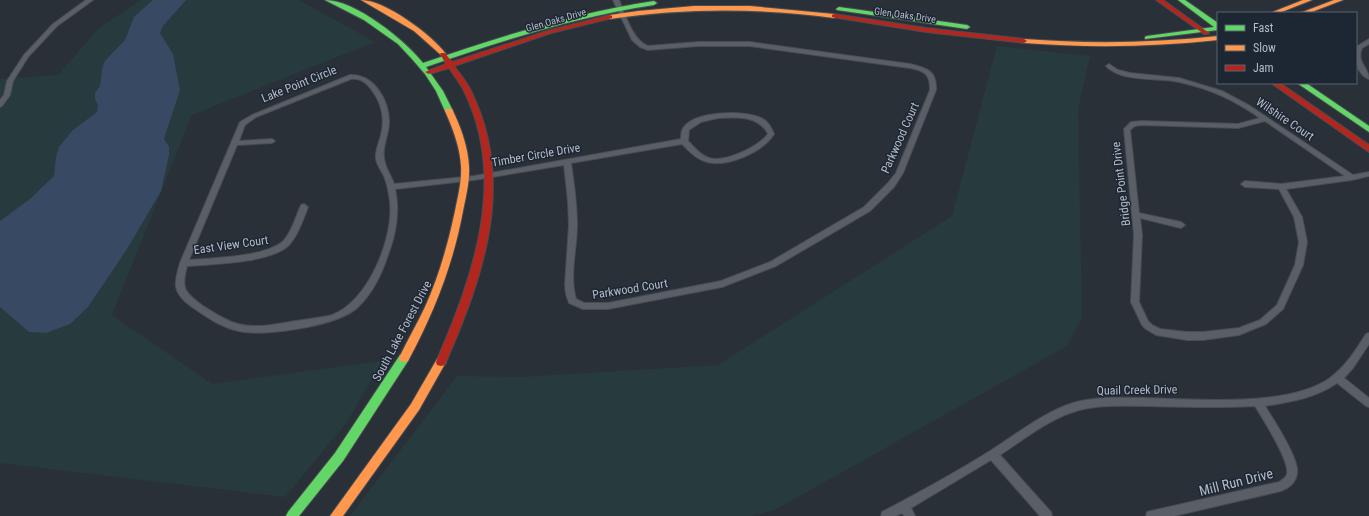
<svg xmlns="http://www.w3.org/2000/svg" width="1369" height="516" viewBox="0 0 1369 516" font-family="'Roboto Condensed',sans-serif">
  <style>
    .green { fill: #273a3e }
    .water { fill: #384963 }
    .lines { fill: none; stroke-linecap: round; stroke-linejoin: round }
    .street-casing { stroke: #484c53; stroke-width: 2 }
    .fast-casing { stroke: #484c53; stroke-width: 2 }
    .slow-casing { stroke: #484c53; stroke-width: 2 }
    .jam-casing { stroke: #484c53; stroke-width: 2 }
    .street { fill: #5a5e66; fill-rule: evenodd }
    .fast { fill: #63d668; fill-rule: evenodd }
    .slow { fill: #ff974d; fill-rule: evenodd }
    .jam { fill: #b3261e; fill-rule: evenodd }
    .labels { text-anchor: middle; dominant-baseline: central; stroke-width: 3; stroke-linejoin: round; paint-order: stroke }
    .far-street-label { font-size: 10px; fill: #b4bcc9; stroke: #1d2633 }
    .street-label { font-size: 12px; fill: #b4bcc9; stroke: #1d2633 }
    .near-street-label { font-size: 14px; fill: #b4bcc9; stroke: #1d2633 }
  </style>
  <rect width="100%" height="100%" fill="#2a3038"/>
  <!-- green -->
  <g class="green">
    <path d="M141 0H299L375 42 192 115 112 315 212 384 382 361 347 422 285 497 0 463V79L58 75 99 28Z"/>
    <path d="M997 46 1090 56 1078 109 1082 317 1067 346 775 510 751 516H350L457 376 520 377 718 365 952 216Z"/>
  </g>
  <!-- water -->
  <path class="water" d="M153 0H186L163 26 160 33 173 54 180 90 164 139 169 147V155L161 191 127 249 88 307 70 324 46 333 29 332 0 307V221L30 199 54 176 56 157 59 147 73 130 97 112 98 105 95 99V93L100 86 102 69 105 61 125 40 134 17Z"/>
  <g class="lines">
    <!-- street casing -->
    <g class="street-casing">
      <g id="street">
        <path d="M86 0H93L57 26 28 57 13 81 10 95 2 106 0 107V100L4 95 7 81 24 55 53 24Z"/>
        <path d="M613 0H619C625 14 633 41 648 46L698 42H750L910 64C927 68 937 71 936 90L903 173 894 187 870 211 776 266 722 287 608 309H583L569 303 566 294 565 285 569 225 568 201 564 165 474 180 395 189C400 211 396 234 388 255 382 273 373 293 358 307 339 326 264 337 239 331 223 328 208 318 195 309 188 304 178 297 176 287 175 279 178 270 180 263L240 122 252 115 350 75C374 74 389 100 389 122 389 134 382 146 384 158 385 168 391 175 394 184L474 176 681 139C681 136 681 130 684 127 696 111 744 110 761 118 768 121 771 127 774 134 763 152 725 169 704 161 695 158 689 151 682 144L571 163C574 184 577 204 577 225 577 249 569 275 576 299L584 303H608L721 281 770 262 864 207 888 183 896 173 930 90C930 74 925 71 910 68L750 46H698L648 50 640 47 632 40ZM351 79C360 78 366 82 371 89 382 103 385 119 381 135 379 143 375 151 376 159 377 165 381 170 384 176 387 184 389 193 390 202 394 238 368 302 332 315 320 318 308 319 296 321 277 324 257 329 238 324 226 321 214 313 203 306 184 292 181 289 187 266 212 264 271 263 289 245 298 235 303 220 308 207L304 204 301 205C296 216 293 229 285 239 270 257 213 258 189 260L237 145 272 143 275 141 272 139 239 141 245 125 256 117ZM718 118C736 117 759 115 768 134 758 147 725 163 709 158 700 155 694 147 688 141L689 130 701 122Z"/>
        <path d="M1369 39V44L1362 48C1356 63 1369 67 1369 79 1355 73 1356 60 1356 47Z"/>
        <path d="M1109 64 1118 70 1130 73 1179 78 1222 91 1250 106 1353 175 1369 172V176L1352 180 1286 189 1302 217 1307 242 1303 265 1283 309 1266 324 1239 335 1203 340H1187L1156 335 1146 329 1142 325 1131 302 1134 235 1124 129 1131 122 1142 121 1238 124 1260 118C1234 100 1211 89 1179 82 1158 77 1122 83 1106 66ZM1265 121 1345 176 1281 184 1245 181 1241 184 1245 187 1279 189 1294 217 1299 242 1295 265 1277 305 1260 320 1239 328 1203 332H1187L1160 329 1152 325 1148 321 1139 302 1142 235 1140 218 1181 228 1185 225 1181 222 1139 213 1130 130 1135 126 1142 125 1238 128Z"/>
        <path d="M1369 333V344L1353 368 1344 378 1369 398V407L1366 406 1337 383C1316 398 1289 402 1265 406 1273 419 1300 460 1297 473 1296 483 1289 488 1281 491L1174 516H1146L1147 512 1151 511 1279 482C1282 480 1286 478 1287 474 1290 461 1263 419 1255 406 1219 408 1184 407 1148 406 1123 406 1097 404 1073 412 1046 421 1023 440 1000 455L1051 512 1052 516H1040L991 460 911 508 915 516H904L902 513 896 516H881L882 512C918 493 955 473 990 451 1017 434 1042 413 1073 403 1096 396 1120 398 1143 398 1193 399 1288 408 1330 378 1345 367 1356 350 1366 334Z"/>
      </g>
    </g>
    <!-- fast casing -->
    <g class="fast-casing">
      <g id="fast">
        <path d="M325 0C355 0 405 40 423 63 499 37 575 13 654 1L657 3 654 5C575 17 501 41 426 67L443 91 453 111 449 113 445 111 436 91 425 74 412 59 398 44 364 20Z"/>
        <path d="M1178 0H1185L1218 23V30L1145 39V37L1147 36 1214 27Z"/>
        <path d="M839 7 967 25 970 27 967 29 837 10 836 9Z"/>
        <path d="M1297 83H1306L1369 126V132Z"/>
        <path d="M404 354 408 355 409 358 408 361 343 461 299 516H286L288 512 335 453 400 355Z"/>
      </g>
    </g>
    <!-- slow casing -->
    <g class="slow-casing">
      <g id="slow">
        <path d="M361 0C385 0 432 35 446 54L445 55H441L414 31Z"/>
        <path d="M1303 0H1312L1279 13H1270Z"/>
        <path d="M1334 0H1343L1309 13H1300Z"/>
        <path d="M694 6H750L834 14 837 16 834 18C759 8 685 8 610 19L607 17 610 15 638 11Z"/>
        <path d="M1218 36V40C1153 47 1089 48 1024 43L1021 41 1024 39C1089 44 1153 43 1218 36Z"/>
        <path d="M446 109H452L453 111C461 128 468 147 469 166 470 181 466 196 463 211 453 265 434 313 408 361L404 362 400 361 399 358C407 341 417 324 425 307 439 276 448 244 455 211 458 196 462 181 461 166 460 147 453 129 445 111Z"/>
        <path d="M441 358 445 359 446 362 419 410 343 516H330L411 404 437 359Z"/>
      </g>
    </g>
    <!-- jam casing -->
    <g class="jam-casing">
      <g id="jam">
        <path d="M1156 0H1163L1209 33 1208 34H1204Z"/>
        <path d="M834 14 926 28 1024 39 1027 41 1024 43 926 32 832 17V15Z"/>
        <path d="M610 15 612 16V18L551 33 454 66C460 74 467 82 471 91 516 182 484 275 446 362L445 365 441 366 437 365 436 362C473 277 508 180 464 91 460 83 454 75 449 68L429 74 425 72 446 64 440 54 441 53H445L452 62 547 31Z"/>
        <path d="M1271 83H1280L1369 145V152Z"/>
      </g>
    </g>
    <!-- street -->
    <use href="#street" class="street"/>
    <!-- fast -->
    <use href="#fast" class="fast"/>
    <!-- slow -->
    <use href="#slow" class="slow"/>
    <!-- jam -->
    <use href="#jam" class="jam"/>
  </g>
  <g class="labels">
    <!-- far-street labels -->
    <g class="far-street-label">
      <text transform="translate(905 15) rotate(8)">Glen Oaks Drive</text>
      <text transform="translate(556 20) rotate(-16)">Glen Oaks Drive</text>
    </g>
    <!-- street labels -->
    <g class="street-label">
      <text transform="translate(299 84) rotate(-22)">Lake Point Circle</text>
      <text transform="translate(1285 119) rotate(34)">Wilshire Court</text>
      <text transform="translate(900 138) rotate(-66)">Parkwood Court</text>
      <text transform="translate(536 155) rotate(-10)">Timber Circle Drive</text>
      <text transform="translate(1121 184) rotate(-97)">Bridge Point Drive</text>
      <text transform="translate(231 245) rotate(-8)">East View Court</text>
      <text transform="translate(630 289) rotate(-9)">Parkwood Court</text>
      <text transform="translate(402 331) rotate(-62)">South Lake Forest Drive</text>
      <text transform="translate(1137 390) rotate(-1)">Quail Creek Drive</text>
    </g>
    <!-- near-street labels -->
    <g class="near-street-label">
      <text transform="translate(1236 482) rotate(-14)">Mill Run Drive</text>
    </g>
  </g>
  <!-- legend -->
  <rect x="1217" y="12" width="140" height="72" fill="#1d2633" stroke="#59626f"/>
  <rect x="1225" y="25" width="20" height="6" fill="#63d668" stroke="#59626f"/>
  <text x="1253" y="32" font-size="12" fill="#b4bcc9">Fast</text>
  <rect x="1225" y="45" width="20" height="6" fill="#ff974d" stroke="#59626f"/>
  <text x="1253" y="52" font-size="12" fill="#b4bcc9">Slow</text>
  <rect x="1225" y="65" width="20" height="6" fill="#b3261e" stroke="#59626f"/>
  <text x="1253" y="72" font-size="12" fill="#b4bcc9">Jam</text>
</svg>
